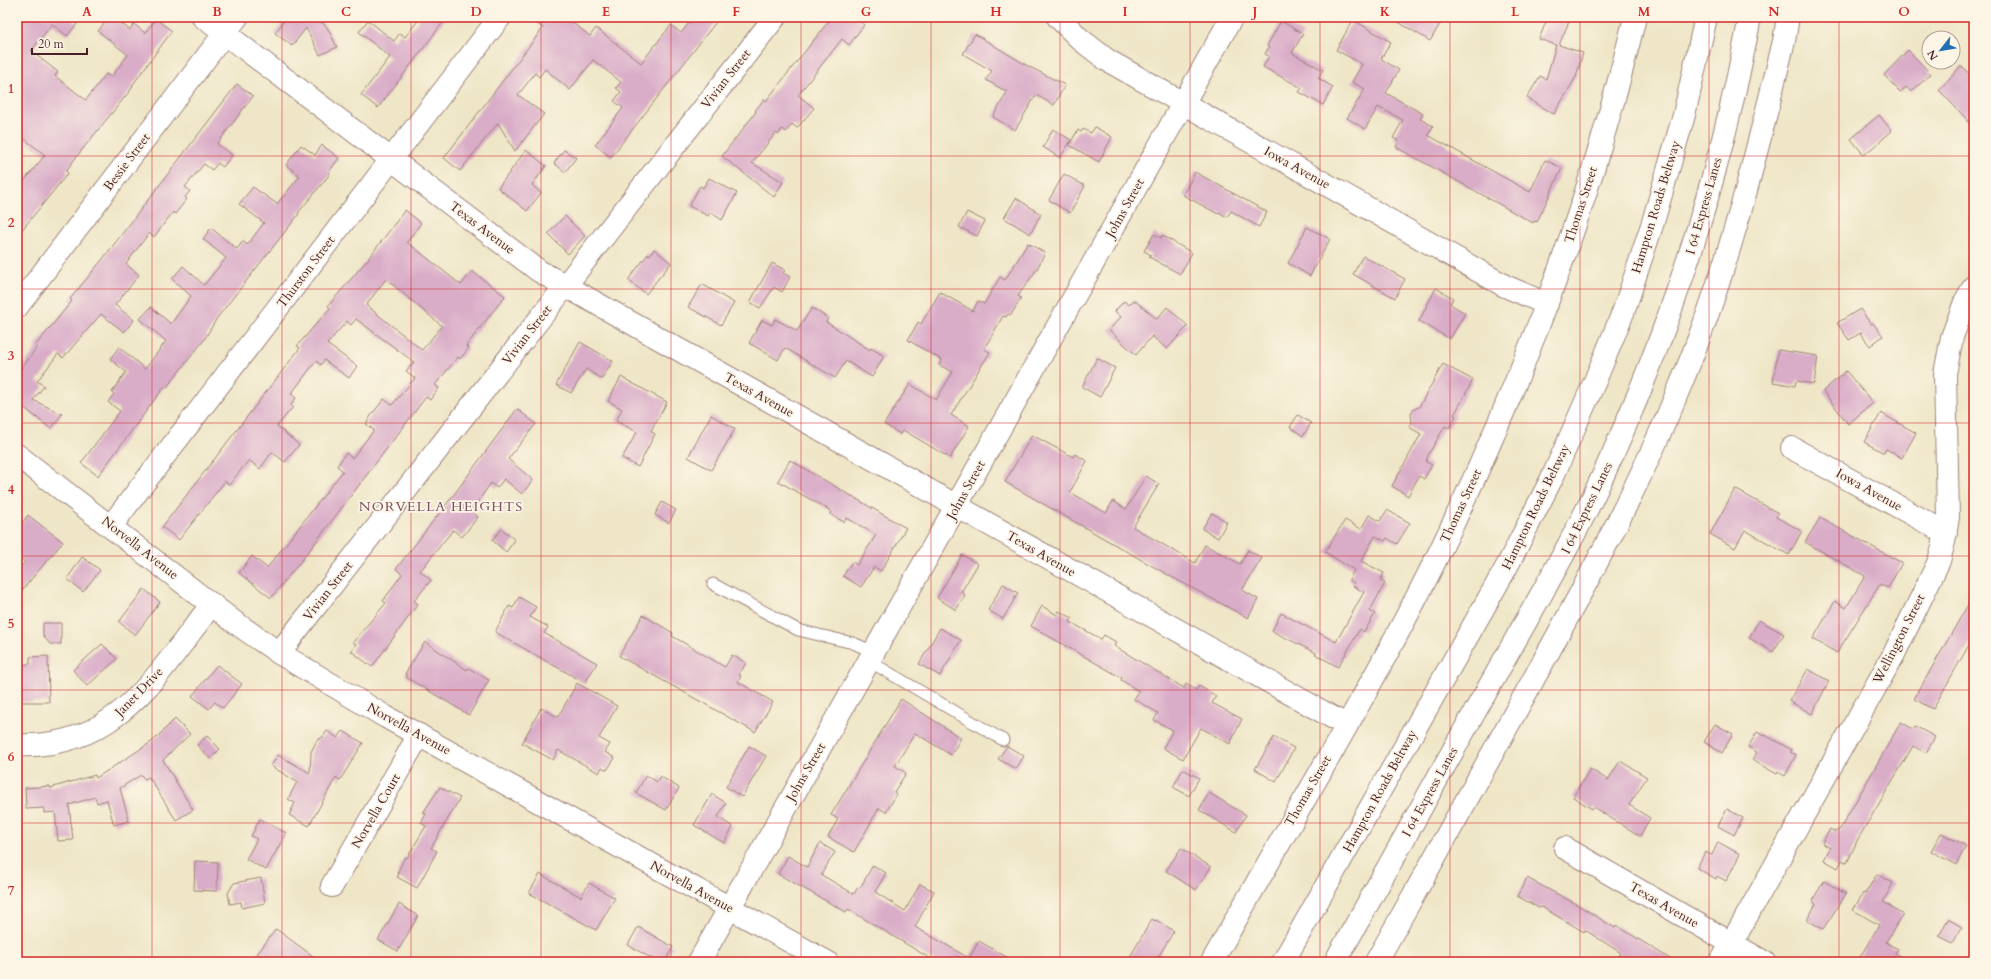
<svg xmlns="http://www.w3.org/2000/svg" width="1991" height="979" viewBox="0 0 1991 979" font-family="Cardo,serif">
  <style>
    .building { fill: #d9acc8; fill-rule: evenodd }
    .lines { fill: none; stroke-linecap: round; stroke-linejoin: round }
    .service-casing { stroke: #9c8279; stroke-width: 13 }
    .minor-casing { stroke: #9c8279; stroke-width: 24 }
    .motorway-casing { stroke: #9c8279; stroke-width: 24 }
    .service { stroke: #fff; stroke-width: 11 }
    .minor { stroke: #fff; stroke-width: 22 }
    .motorway { stroke: #fff; stroke-width: 22 }
    .grid { fill: none; stroke: #d62828; stroke-width: 1; stroke-opacity: 0.55 }
    .labels { text-anchor: middle; dominant-baseline: central; stroke-width: 3.5; stroke-linejoin: round; paint-order: stroke }
    .street-label { font-size: 13px; fill: #4a1f2b; stroke: #fcf5e5 }
    .neighbourhood-label { font-size: 14px; letter-spacing: 1px; fill: #7c5062; stroke: #fcf5e5 }
    .neatline { fill: none; stroke: #d62828; stroke-width: 1.5 }
    .grid-label { font-size: 13px; text-anchor: middle; font-weight: bold; fill: #d62828 }
  </style>
  <rect width="100%" height="100%" fill="#fcf5e5"/>
  <filter id="ink" filterUnits="userSpaceOnUse"><feTurbulence type="fractalNoise" baseFrequency=".025" numOctaves="2"/><feDisplacementMap in="SourceGraphic" scale="8" xChannelSelector="R" yChannelSelector="G"/><feConvolveMatrix kernelMatrix="1 2 1 2 8 2 1 2 1" color-interpolation-filters="sRGB"/></filter>
  <filter id="wash" filterUnits="userSpaceOnUse"><feTurbulence type="fractalNoise" baseFrequency=".012" numOctaves="4" result="noise"/><feDisplacementMap in="SourceGraphic" scale="16" xChannelSelector="R" yChannelSelector="G"/><feGaussianBlur stdDeviation="0.9" result="paint"/><feColorMatrix in="noise" values="0 0 0 0 0 0 0 0 0 0 0 0 0 0 0 0 0 1.4 0 .05"/><feComposite in="paint" operator="in"/></filter>
  <g filter="url(#wash)">
    <rect width="100%" height="100%" fill="#efe6c7"/>
    <g id="blocks">
      <!-- building -->
      <g class="building">
        <path d="M24 17H69L77 24 67 36 52 24 31 51 58 72 55 76 86 100 106 74 111 77 128 55 98 31 109 17H113L130 30 134 24 145 33 156 19 172 31 139 76 132 86 133 87 77 156 66 171 68 173 17 236V176L24 181 45 155 17 133V26Z"/>
        <path d="M287 17H315L327 27 337 47 320 55 306 28 292 46 275 33Z"/>
        <path d="M421 17H447L378 108 361 95 390 57 359 32 368 20 394 41 400 33 405 37Z"/>
        <path d="M529 17H565L590 36 596 28 641 63 671 25 681 33 694 17H720L611 157 595 145 623 108 614 101 621 92 616 88 621 82 593 60 570 90 545 69 539 77 535 73 518 95 544 114 515 151 498 123 460 171 444 158 543 28Z"/>
        <path d="M832 17H855L864 25 849 45 842 39 798 95 814 108 797 128 792 124 786 132 782 129 778 135 776 133 752 163 783 182 774 197 722 156 756 112 755 111 764 99 766 101Z"/>
        <path d="M1390 17H1444L1430 41Z"/>
        <path d="M1548 17H1571L1559 45 1583 53 1576 77 1554 114 1527 98 1540 76 1546 79 1556 45 1539 39Z"/>
        <path d="M1353 20 1391 42 1381 59 1399 70 1386 93 1423 114 1420 119 1433 126 1428 135 1530 192 1545 160 1562 168 1537 222 1534 221 1533 223 1396 147 1399 141 1393 138 1403 120 1378 107 1365 129 1347 118 1365 89 1352 82 1362 64 1336 50Z"/>
        <path d="M1281 21 1303 34 1292 53 1323 70 1318 78 1333 87 1323 105 1299 92 1302 88 1263 67 1269 56 1265 54 1269 47 1267 46Z"/>
        <path d="M975 34 1026 65 1065 85 1054 105 1036 95 1015 130 993 117 1007 92 986 80 992 71 963 54Z"/>
        <path d="M1908 50 1931 74 1911 92 1906 87 1900 92 1884 75Z"/>
        <path d="M1961 66 1974 78V127L1939 90Z"/>
        <path d="M237 84 253 96 217 144 232 155 223 167 218 163 212 170 204 164 185 187 190 191 185 197 187 199 175 214 173 212 154 237 149 233 126 264 139 275 115 305 134 320 124 332 101 314 63 358 58 354 37 381 44 386 33 400 62 414 51 429 17 402V374L30 357 37 347 35 346 72 301 70 299 102 260Z"/>
        <path d="M1879 115 1892 131 1864 155 1851 139Z"/>
        <path d="M1095 127 1112 137 1099 162 1069 145 1078 130 1081 132 1083 129 1091 133Z"/>
        <path d="M1053 129 1071 140 1060 158 1043 147Z"/>
        <path d="M301 145 315 155 322 145 339 158 328 173 330 174 298 213 299 214 217 318 204 340 166 388 164 387 98 476 81 463 120 411 108 402 114 394 112 392 126 372 110 359 119 347 145 369 166 341 140 319 151 307 171 324 191 296 172 279 183 266 204 285 226 258 203 239 211 228 237 249 243 241 247 245 264 223 239 204 253 187 277 204 300 176 286 165Z"/>
        <path d="M526 150 546 166 532 185 541 193 527 211 498 188Z"/>
        <path d="M564 150 576 158 565 172 554 163Z"/>
        <path d="M1195 172 1267 212 1259 227 1231 211 1227 217 1219 212 1218 214 1183 195Z"/>
        <path d="M1064 174 1085 186 1070 213 1049 200Z"/>
        <path d="M709 178 737 193 722 220 710 212 708 216 689 206 700 186 703 188Z"/>
        <path d="M1016 198 1041 214 1030 234 1004 218Z"/>
        <path d="M405 210 421 223 407 242 461 285 472 271 505 296 466 346 469 348 460 359 458 357 435 385 439 388 430 400 426 397 305 556 271 598 239 573 252 556 267 568 343 471 337 466 346 453 352 458 374 430 366 424 372 414 384 399 392 405 415 378 406 371 414 362 356 319 351 325 347 321 327 344 357 366 349 378 324 360 321 365 316 361 291 394 296 398 291 405 293 407 277 426 299 445 285 462 272 452 260 469 249 460 229 485 225 481 179 540 162 527 300 348 297 346 330 308 328 306 368 259ZM386 279 442 326 422 350 366 305Z"/>
        <path d="M967 212 985 221 977 236 959 227Z"/>
        <path d="M565 216 585 236 568 254 548 234Z"/>
        <path d="M1307 227 1330 239 1310 276 1288 263Z"/>
        <path d="M1154 234 1161 238 1162 235 1192 253 1180 274 1149 257 1151 255 1144 251Z"/>
        <path d="M1028 243 1045 253 1037 269 1018 296 1021 298 1011 315 1008 314 1006 317 1003 316 984 349 990 352 951 415 969 426 950 458 903 430 900 434 884 424 910 384 936 400 953 372 939 365 942 360 908 340 918 322 921 324 940 292 973 311 978 301 984 304 1000 277 1005 280Z"/>
        <path d="M654 249 671 263 646 294 628 280 648 254 650 255Z"/>
        <path d="M1363 256 1405 279 1395 298 1353 274Z"/>
        <path d="M772 263 785 270 783 273 790 277 782 292 774 287 760 308 750 302Z"/>
        <path d="M702 284 734 303 721 325 688 307Z"/>
        <path d="M1436 288 1453 298 1450 304 1465 313 1450 339 1419 321Z"/>
        <path d="M1134 300 1157 319 1167 307 1188 326 1167 349 1152 336 1136 355 1109 330 1121 317 1115 311 1124 301 1129 305Z"/>
        <path d="M812 308 828 318 826 322 870 350 871 348 884 356 872 377 846 361 835 378 785 348 778 360 749 343 762 320 772 325 775 319 797 331Z"/>
        <path d="M1860 309 1871 324 1873 323 1883 336 1870 346 1860 333 1862 332 1849 340 1837 323Z"/>
        <path d="M580 342 613 361 602 379 586 369 571 393 556 385Z"/>
        <path d="M1778 350 1818 356 1814 384 1796 381 1795 386 1773 382Z"/>
        <path d="M1097 358 1115 368 1100 397 1082 387Z"/>
        <path d="M1443 364 1473 380 1454 415 1456 416 1449 428 1445 426 1428 455 1426 462 1432 465 1424 479 1419 476 1408 496 1392 486 1421 434 1409 427 1412 422 1411 414 1414 409 1419 407Z"/>
        <path d="M1846 371 1873 403 1848 424 1823 391Z"/>
        <path d="M621 377 667 402 651 431 655 434 638 467 622 458 637 432 616 421 622 409 608 401Z"/>
        <path d="M517 409 536 424 508 459 533 480 522 494 504 479 497 488 491 483 471 511 478 517 462 537 453 530 420 571 431 580 414 601 418 604 372 667 351 651 356 644 353 642 386 603 383 601 402 574 396 569 455 493Z"/>
        <path d="M1881 413 1916 433 1902 458 1886 449 1884 453 1864 442Z"/>
        <path d="M711 415 735 429 711 470 688 457Z"/>
        <path d="M1298 415 1311 423 1303 436 1290 427Z"/>
        <path d="M1032 435 1073 457 1075 454 1087 461 1070 492 1106 513 1113 501 1126 509 1146 476 1159 484 1133 527 1195 563 1205 545 1240 564 1248 550 1262 558 1242 590 1258 599 1248 618 1168 575 1005 482Z"/>
        <path d="M790 460 906 528 881 571 874 567 861 587 843 576 852 562 857 565 876 535 847 518 844 522 830 514 831 511 778 481Z"/>
        <path d="M1735 489 1778 513 1776 517 1802 531 1789 555 1745 530 1735 548 1710 534Z"/>
        <path d="M662 502 676 510 669 523 655 515Z"/>
        <path d="M1387 510 1410 523 1397 544 1387 538 1385 541 1375 536 1361 561 1384 573 1380 581 1385 583 1370 611 1375 614 1364 632 1360 629 1338 667 1315 654 1316 653 1272 631 1281 613 1336 642 1364 592 1353 586 1354 583 1349 580 1354 570 1325 552 1345 520 1361 529 1369 515 1380 521Z"/>
        <path d="M1212 513 1227 522 1218 538 1202 529Z"/>
        <path d="M28 515 63 542 17 596V571L25 562 17 556V530Z"/>
        <path d="M1820 518 1902 563 1888 588 1880 584 1837 653 1813 639 1835 601 1846 608 1865 576 1805 542Z"/>
        <path d="M502 529 515 540 506 552 492 540Z"/>
        <path d="M962 555 978 564 961 592 965 595 956 610 937 598Z"/>
        <path d="M82 557 100 570 83 592 67 579Z"/>
        <path d="M1003 584 1018 593 1003 619 988 610Z"/>
        <path d="M144 589 160 602 135 635 119 622Z"/>
        <path d="M1974 594V636L1933 709 1914 699Z"/>
        <path d="M519 597 536 607 530 617 548 627 544 633 597 663 585 683 495 632 509 606 513 608Z"/>
        <path d="M1042 606 1057 615 1059 611 1072 618 1070 622 1101 639 1104 635 1116 642 1114 646 1184 688 1186 684 1196 690 1199 686 1216 696 1212 703 1242 719 1230 744 1201 728 1183 759 1163 748 1173 730 1154 720 1158 713 1134 699 1139 691 1121 680 1122 678 1031 626Z"/>
        <path d="M643 615 673 633 672 636 725 667 732 655 746 663 739 675 741 676 738 682 773 702 755 732 619 656Z"/>
        <path d="M1759 620 1784 634 1773 652 1749 638Z"/>
        <path d="M43 623H61V644H50L43 636Z"/>
        <path d="M940 628 961 640 940 676 919 664Z"/>
        <path d="M425 642 467 670 468 668 489 680 469 715 406 677 407 675 405 674Z"/>
        <path d="M102 644 117 659 87 686 73 670Z"/>
        <path d="M48 656 49 702H17V665L30 664V657Z"/>
        <path d="M217 665 242 684 223 708 215 702 209 709 192 696Z"/>
        <path d="M1808 669 1829 681 1812 714 1789 701Z"/>
        <path d="M577 683 617 706 599 738 610 744 605 752 615 758 607 770 602 767 599 773 558 750 553 760 522 743 541 708 558 717Z"/>
        <path d="M901 699 961 738 951 755 915 733 895 766 906 773 894 792 897 794 886 812 879 808 854 852 828 837 838 819 831 815Z"/>
        <path d="M175 719 190 734 163 760 193 810 176 820 149 777 145 779 141 775 120 788 129 821 114 825 107 800 97 803 95 797 69 805 73 840 58 841 55 812 44 813V808L26 809 25 788 50 786V788L95 775 96 778 153 741Z"/>
        <path d="M1901 722 1913 729 1915 726 1935 737 1926 753 1913 746 1858 839 1847 863 1842 860 1838 868 1824 860 1830 848 1822 843 1830 829 1835 832 1840 829Z"/>
        <path d="M1715 724 1733 734 1722 753 1704 742Z"/>
        <path d="M327 731 338 738 343 731 363 743 340 780 336 777 309 826 289 815 295 803 288 799 297 782 271 766 278 755 310 773 311 752 317 740 323 737Z"/>
        <path d="M1757 732 1764 736 1765 735 1792 750 1790 752 1796 755 1785 776 1778 772 1777 774 1752 760 1757 752 1748 747Z"/>
        <path d="M207 736 220 749 210 759 197 745Z"/>
        <path d="M1274 737 1294 748 1276 782 1255 769Z"/>
        <path d="M749 746 766 756 742 797 726 787Z"/>
        <path d="M1007 746 1024 756 1016 769 998 759Z"/>
        <path d="M1620 761 1647 777 1629 805 1650 818 1640 836 1593 807 1592 809 1573 797 1590 769 1608 780Z"/>
        <path d="M1183 769 1199 778 1189 796 1173 787Z"/>
        <path d="M646 775 657 782 660 776 679 788 666 810 636 793Z"/>
        <path d="M440 787 460 798 431 848 437 851 417 888 397 877 399 874 397 873 405 857 407 858 426 826 421 823 426 814 423 813Z"/>
        <path d="M1209 793 1246 815 1236 832 1199 810Z"/>
        <path d="M712 794 726 803 718 817 733 827 724 843 694 825Z"/>
        <path d="M1727 809 1743 818 1734 835 1718 826Z"/>
        <path d="M260 819 286 833 266 870 246 859 257 839 251 836Z"/>
        <path d="M1941 833 1966 846 1956 865 1931 851Z"/>
        <path d="M1718 842 1740 854 1726 881 1717 876 1716 879 1697 868 1705 852 1712 855Z"/>
        <path d="M820 843 835 852 821 875 825 877 854 894 858 887 860 888 873 865 886 873 875 892 905 911 920 884 934 891 915 927 969 958 979 941 1015 962H936L848 909 846 912 778 874 788 856 807 867Z"/>
        <path d="M1181 848 1211 867 1196 890 1166 871Z"/>
        <path d="M195 861 218 862 217 891 194 890Z"/>
        <path d="M540 874 581 897 589 883 615 898 596 930 529 893Z"/>
        <path d="M1877 874 1893 883 1883 902 1903 914 1886 942 1898 949 1895 953 1911 962H1857L1879 925 1853 910 1863 893 1865 894Z"/>
        <path d="M261 878 265 903 242 908 241 902 230 904 228 893 234 883Z"/>
        <path d="M1527 878 1578 905 1615 928 1616 925 1675 962H1626L1618 957 1621 953 1585 930 1584 932 1542 907 1539 908 1517 896Z"/>
        <path d="M1824 881 1846 894 1823 929 1807 920 1816 904 1812 901Z"/>
        <path d="M399 904 418 916 398 951 378 940Z"/>
        <path d="M1152 919 1155 921 1156 920 1174 931 1155 962H1127Z"/>
        <path d="M1948 919 1962 927 1953 943 1939 936Z"/>
        <path d="M638 927 673 947 665 962H658L628 945Z"/>
        <path d="M276 929 321 962H251Z"/>
      </g>
    </g>
  </g>
  <g filter="url(#ink)">
    <use href="#blocks" fill-opacity="0" stroke="#9c8279" stroke-width="1"/>
    <g class="lines">
      <!-- service casing -->
      <g class="service-casing">
        <g id="service">
          <path d="M713 584 798 630 853 643 874 652"/>
          <path d="M869 661 1003 740"/>
        </g>
      </g>
      <!-- minor casing -->
      <g class="minor-casing">
        <g id="minor">
          <path d="M203 17 539 271 1346 725"/>
          <path d="M1058 17 1080 39 1107 60 1505 286 1547 304"/>
          <path d="M17 307 237 17"/>
          <path d="M1792 448 1946 533"/>
          <path d="M17 455 233 621 279 653 386 717 827 962"/>
          <path d="M111 526 500 17"/>
          <path d="M279 653 775 17"/>
          <path d="M17 745C117 750 158 673 212 604"/>
          <path d="M1565 848 1764 962"/>
          <path d="M332 886 419 735"/>
          <path d="M699 962 1232 17"/>
          <path d="M1212 962C1288 825 1371 691 1440 551 1523 380 1591 202 1635 17"/>
          <path d="M1721 962 1894 654 1939 561 1944 542 1948 517 1945 374 1952 337 1965 302 1974 286"/>
        </g>
      </g>
      <!-- motorway casing -->
      <g class="motorway-casing">
        <g id="motorway">
          <path d="M1283 962 1506 568 1553 476 1595 381 1624 310 1653 222 1684 115 1706 17"/>
          <path d="M1335 962C1390 865 1443 767 1498 671 1533 608 1570 547 1600 482 1669 334 1720 178 1750 17"/>
          <path d="M1376 962C1425 875 1474 787 1522 700 1578 599 1634 498 1678 391 1726 278 1755 160 1784 41L1788 17"/>
        </g>
      </g>
      <!-- service -->
      <use href="#service" class="service"/>
      <!-- minor -->
      <use href="#minor" class="minor"/>
      <!-- motorway -->
      <use href="#motorway" class="motorway"/>
    </g>
  </g>
  <!-- grid -->
  <path class="grid" d="M152 17V962M282 17V962M411 17V962M541 17V962M671 17V962M801 17V962M931 17V962M1060 17V962M1190 17V962M1320 17V962M1450 17V962M1580 17V962M1709 17V962M1839 17V962M17 156H1974M17 289H1974M17 423H1974M17 556H1974M17 690H1974M17 823H1974"/>
  <g class="labels">
    <!-- street labels -->
    <g class="street-label">
      <text transform="translate(726 79) rotate(-52)">Vivian Street</text>
      <text transform="translate(127 162) rotate(-53)">Bessie Street</text>
      <text transform="translate(1297 168) rotate(29)">Iowa Avenue</text>
      <text transform="translate(1581 205) rotate(-72)">Thomas Street</text>
      <text transform="translate(1704 206) rotate(-74)">I 64 Express Lanes</text>
      <text transform="translate(1656 207) rotate(-73)">Hampton Roads Beltway</text>
      <text transform="translate(1125 208) rotate(-61)">Johns Street</text>
      <text transform="translate(482 228) rotate(37)">Texas Avenue</text>
      <text transform="translate(306 272) rotate(-53)">Thurston Street</text>
      <text transform="translate(527 335) rotate(-52)">Vivian Street</text>
      <text transform="translate(759 395) rotate(29)">Texas Avenue</text>
      <text transform="translate(966 490) rotate(-61)">Johns Street</text>
      <text transform="translate(1869 490) rotate(29)">Iowa Avenue</text>
      <text transform="translate(1461 506) rotate(-65)">Thomas Street</text>
      <text transform="translate(1536 507) rotate(-64)">Hampton Roads Beltway</text>
      <text transform="translate(1587 508) rotate(-64)">I 64 Express Lanes</text>
      <text transform="translate(140 548) rotate(38)">Norvella Avenue</text>
      <text transform="translate(1041 554) rotate(30)">Texas Avenue</text>
      <text transform="translate(328 591) rotate(-52)">Vivian Street</text>
      <text transform="translate(1899 639) rotate(-63)">Wellington Street</text>
      <text transform="translate(139 692) rotate(-46)">Janet Drive</text>
      <text transform="translate(409 729) rotate(29)">Norvella Avenue</text>
      <text transform="translate(806 772) rotate(-60)">Johns Street</text>
      <text transform="translate(1308 791) rotate(-60)">Thomas Street</text>
      <text transform="translate(1380 791) rotate(-61)">Hampton Roads Beltway</text>
      <text transform="translate(1430 792) rotate(-61)">I 64 Express Lanes</text>
      <text transform="translate(376 811) rotate(-60)">Norvella Court</text>
      <text transform="translate(692 887) rotate(29)">Norvella Avenue</text>
      <text transform="translate(1664 905) rotate(30)">Texas Avenue</text>
    </g>
    <!-- neighbourhood labels -->
    <g class="neighbourhood-label">
      <text x="441" y="506">NORVELLA HEIGHTS</text>
    </g>
  </g>
  <!-- margin -->
  <rect width="1991" height="979" fill="none" stroke="#fcf5e5" stroke-width="44"/>
  <!-- north arrow -->
  <g transform="translate(1941 50) rotate(239)"><circle r="19" fill="#fcf5e5" stroke="#b59f9b"/>
  <path d="M0-3L7 15L0 10L-7 15Z" fill="#1f6fb2"/>
  <text y="-6" font-size="11" font-weight="bold" text-anchor="middle" fill="#4a1f2b">N</text>
  </g>
  <!-- scale -->
  <path d="M32 48v6h55v-6" fill="none" stroke="#4a1f2b" stroke-width="2"/>
  <text x="38" y="48" font-size="12" fill="#4a1f2b" stroke="#fcf5e5" stroke-width="3" paint-order="stroke">20 m</text>
  <rect x="22" y="22" width="1947" height="935" class="neatline"/>
  <g class="grid-label">
    <text x="87" y="16">A</text>
    <text x="217" y="16">B</text>
    <text x="346" y="16">C</text>
    <text x="476" y="16">D</text>
    <text x="606" y="16">E</text>
    <text x="736" y="16">F</text>
    <text x="866" y="16">G</text>
    <text x="996" y="16">H</text>
    <text x="1125" y="16">I</text>
    <text x="1255" y="16">J</text>
    <text x="1385" y="16">K</text>
    <text x="1515" y="16">L</text>
    <text x="1644" y="16">M</text>
    <text x="1774" y="16">N</text>
    <text x="1904" y="16">O</text>
    <text x="11" y="93">1</text>
    <text x="11" y="227">2</text>
    <text x="11" y="360">3</text>
    <text x="11" y="494">4</text>
    <text x="11" y="628">5</text>
    <text x="11" y="761">6</text>
    <text x="11" y="895">7</text>
  </g>
</svg>
